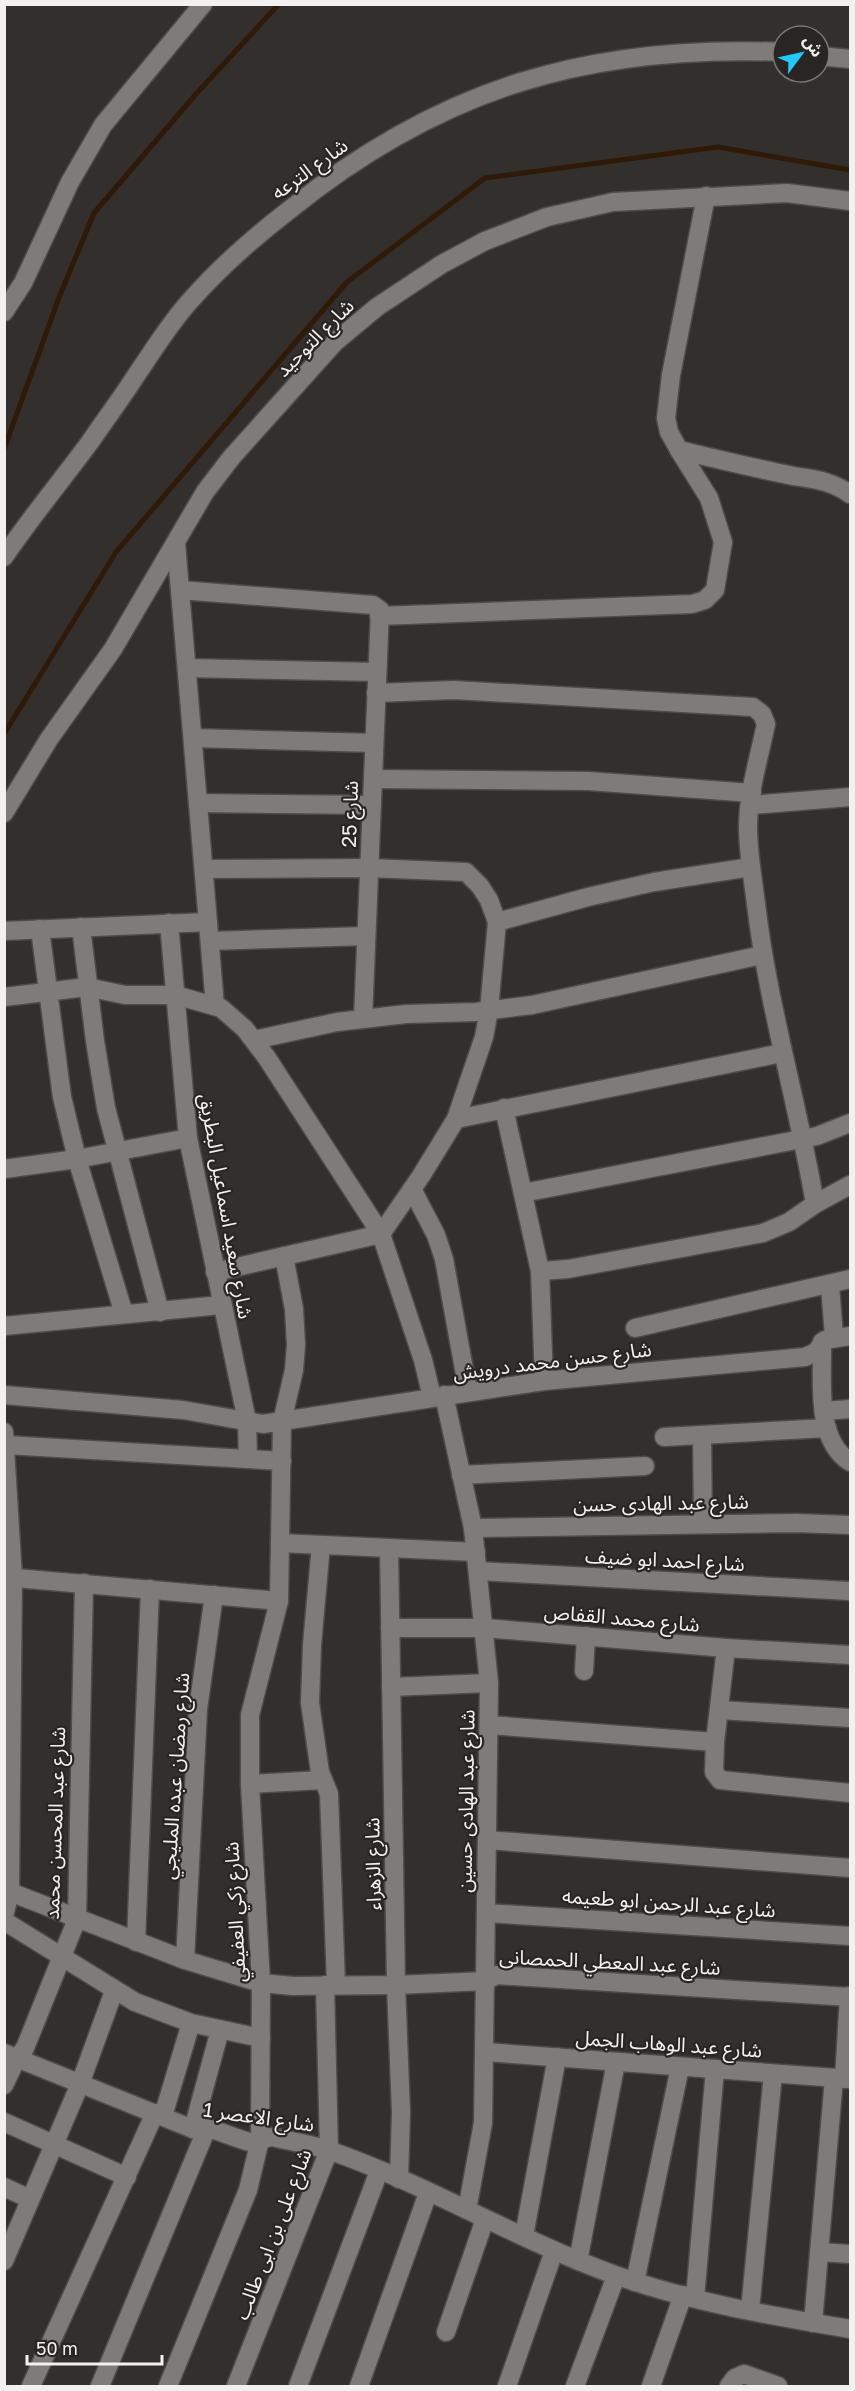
<svg xmlns="http://www.w3.org/2000/svg" width="855" height="2391" viewBox="0 0 855 2391" font-family="'Golos Text','Noto Sans Arabic',sans-serif">
  <style>
    .lines { fill: none; stroke-linecap: round; stroke-linejoin: round }
    .stream { stroke: #2f1907; stroke-width: 5 }
    .street-casing { stroke: #4f4b49; stroke-width: 21 }
    .street { stroke: #7f7b78; stroke-width: 18 }
    .labels { text-anchor: middle; dominant-baseline: central; stroke-width: 4.5; stroke-linejoin: round; paint-order: stroke }
    .street-label { font-size: 20px; fill: #f3f1ef; stroke: #292523 }
  </style>
  <rect width="100%" height="100%" fill="#332f2c"/>
  <g class="lines">
    <!-- stream -->
    <g class="stream">
      <path d="M4 449 60 295 94 213 196 94 279 4"/>
      <path d="M4 734 116 552 347 282 485 178 718 147 850 170"/>
    </g>
    <!-- street casing -->
    <g class="street-casing">
      <g id="street">
        <path d="M819 56 850 59"/>
        <path d="M4 312 23 283 70 182 103 125 203 4"/>
        <path d="M679 450 669 432 666 418 671 375 706 196"/>
        <path d="M176 543 215 1006"/>
        <path d="M4 557C31 517 62 480 90 442 105 420 121 399 135 377 153 351 169 324 190 301 219 268 253 238 288 211 440 88 589 44 783 52"/>
        <path d="M180 590 373 605 380 610 363 1019"/>
        <path d="M379 616 692 604 705 600 715 590 723 542 709 498 679 450C712 458 746 466 779 473 808 480 825 477 850 494"/>
        <path d="M187 668 377 672"/>
        <path d="M376 693 454 690 753 707 762 714 766 724C759 758 748 793 748 827 748 853 753 879 756 904 768 1006 798 1103 815 1204"/>
        <path d="M193 738 374 743"/>
        <path d="M373 779 588 781 752 793"/>
        <path d="M198 803 372 805"/>
        <path d="M751 805 850 797"/>
        <path d="M4 813 49 739 113 649 205 492 231 458 335 342 377 307 442 264 485 241 547 217 613 202 787 193 850 201"/>
        <path d="M204 869 369 868 466 872 480 886 489 900 497 922 489 1010 484 1037 456 1119 421 1176 381 1234 215 1272"/>
        <path d="M497 922 588 897 654 882 751 867"/>
        <path d="M169 923 188 1138 247 1421 248 1459"/>
        <path d="M81 927 95 1041 106 1108 160 1312"/>
        <path d="M40 929 62 1097 77 1159 124 1314"/>
        <path d="M4 931 208 922"/>
        <path d="M210 941 366 936"/>
        <path d="M4 997 87 987 125 995H175L221 1008 245 1029 267 1058 381 1234 423 1360 432 1397"/>
        <path d="M254 1040 337 1022 406 1014 476 1012 532 1005 762 955"/>
        <path d="M504 1108 540 1271 568 1269 763 1233 789 1222 815 1204 850 1185"/>
        <path d="M456 1119 782 1053"/>
        <path d="M4 1169 77 1159 188 1138"/>
        <path d="M412 1189 436 1235 444 1259 468 1391"/>
        <path d="M523 1193 817 1136 850 1123"/>
        <path d="M540 1271 544 1381"/>
        <path d="M830 1285 834 1337"/>
        <path d="M4 1326 221 1305"/>
        <path d="M635 1328 850 1279"/>
        <path d="M822 1342C823 1378 814 1439 850 1462"/>
        <path d="M4 1395 183 1410 263 1424 544 1381 805 1357 816 1352 825 1340 850 1336"/>
        <path d="M444 1395 473 1528 489 1683 483 2123 467 2210"/>
        <path d="M824 1411 850 1409"/>
        <path d="M4 1432 13 1577 10 1892 4 1916"/>
        <path d="M702 1435 703 1524"/>
        <path d="M664 1437 827 1428"/>
        <path d="M6 1445 282 1461"/>
        <path d="M461 1475 645 1466"/>
        <path d="M473 1528 796 1523 850 1525"/>
        <path d="M280 1543 476 1552"/>
        <path d="M321 1545 312 1645 310 1703 320 1772 329 1794 336 1984"/>
        <path d="M389 1548 396 1985 401 2112 399 2179"/>
        <path d="M478 1571 850 1591"/>
        <path d="M4 1577 279 1601"/>
        <path d="M390 1628H484L726 1648 850 1655"/>
        <path d="M726 1648 715 1742 714 1772 720 1780 850 1793"/>
        <path d="M584 1671 586 1636"/>
        <path d="M391 1687 489 1683"/>
        <path d="M719 1710 850 1718"/>
        <path d="M489 1725 715 1742"/>
        <path d="M250 1784 323 1780"/>
        <path d="M487 1840 850 1868"/>
        <path d="M10 1892 185 1960 261 1983 293 1986 396 1985 486 1981 496 1975 850 1997"/>
        <path d="M486 1913 850 1936"/>
        <path d="M4 1921 135 2002 191 2023 261 2038"/>
        <path d="M136 1942 150 1589"/>
        <path d="M185 1960 198 1709 214 1595"/>
        <path d="M485 2052 850 2079"/>
        <path d="M4 2053 193 2129C213 2125 231 2138 250 2142 258 2143 265 2137 273 2137 292 2142 312 2144 331 2151 428 2185 518 2240 615 2275 690 2302 772 2316 850 2329"/>
        <path d="M844 2079 849 1996"/>
        <path d="M4 2085 16 2060 25 2048 77 1919 84 1583"/>
        <path d="M163 2116 191 2023"/>
        <path d="M4 2122 127 2177"/>
        <path d="M193 2129 220 2030"/>
        <path d="M4 2187 30 2199"/>
        <path d="M524 2236 557 2057"/>
        <path d="M819 2252 850 2254"/>
        <path d="M4 2261 80 2084 114 1991"/>
        <path d="M578 2261 616 2062"/>
        <path d="M635 2282 680 2067"/>
        <path d="M695 2298 715 2069"/>
        <path d="M750 2310 773 2074"/>
        <path d="M813 2323 834 2078"/>
        <path d="M446 2332 485 2219"/>
        <path d="M31 2386 155 2113"/>
        <path d="M100 2386 207 2128"/>
        <path d="M168 2386 248 2190 260 2140 261 1983 250 1784V1715L279 1601 282 1422 294 1370 296 1345 294 1309 284 1256"/>
        <path d="M236 2386 329 2150 325 1985"/>
        <path d="M298 2386 379 2171"/>
        <path d="M359 2386 428 2193"/>
        <path d="M507 2386 554 2251"/>
        <path d="M575 2386 616 2276"/>
        <path d="M651 2386 683 2295"/>
        <path d="M729 2386 735 2378 744 2374 778 2386"/>
      </g>
    </g>
    <!-- street -->
    <use href="#street" class="street"/>
  </g>
  <g class="labels">
    <!-- street labels -->
    <g class="street-label">
      <text transform="translate(309 168) rotate(-36)">شارع الترعه</text>
      <text transform="translate(314 337) rotate(-45)">شارع التوحيد</text>
      <text transform="translate(349 814) rotate(-88)">شارع 25</text>
      <text transform="translate(227 1206) rotate(80)">شارع سعيد اسماعيل البطريق</text>
      <text transform="translate(552 1360) rotate(-7)">شارع حسن محمد درويش</text>
      <text transform="translate(661 1502) rotate(-1)">شارع عبد الهادى حسن</text>
      <text transform="translate(665 1559) rotate(3)">شارع احمد ابو ضيف</text>
      <text transform="translate(622 1617) rotate(5)">شارع محمد القفاص</text>
      <text transform="translate(174 1776) rotate(-86)">شارع رمضان عبده المليجي</text>
      <text transform="translate(465 1801) rotate(-89)">شارع عبد الهادى حسين</text>
      <text transform="translate(54 1823) rotate(-88)">شارع عبد المحسن محمد</text>
      <text transform="translate(372 1864) rotate(-91)">شارع الزهراء</text>
      <text transform="translate(669 1902) rotate(4)">شارع عبد الرحمن ابو طعيمه</text>
      <text transform="translate(234 1912) rotate(-93)">شارع زكي العفيفي</text>
      <text transform="translate(610 1961) rotate(3)">شارع عبد المعطي الحمصانى</text>
      <text transform="translate(669 2043) rotate(4)">شارع عبد الوهاب الجمل</text>
      <text transform="translate(259 2116) rotate(8)">شارع الاعصر 1</text>
      <text transform="translate(272 2234) rotate(-69)">شارع على بن ابى طالب</text>
    </g>
  </g>
  <!-- border -->
  <rect width="855" height="2391" fill="none" stroke="#f3f1ef" stroke-width="12"/>
  <!-- north arrow -->
  <g transform="translate(801 54) rotate(57)"><circle r="28" fill="#292523" stroke="#7a7775" stroke-width="1.5"/>
  <path d="M0-4.5L10 22L0 15L-10 22Z" fill="#23c9fe"/>
  <text y="-9" font-size="16" font-weight="bold" text-anchor="middle" fill="#f3f1ef">ش</text>
  </g>
  <!-- scale -->
  <path d="M27 2355v9h135v-9" fill="none" stroke="#f3f1ef" stroke-width="3"/>
  <text x="36" y="2355" font-size="18" fill="#f3f1ef" stroke="#292523" stroke-width="4.5" paint-order="stroke">50 m</text>
</svg>
